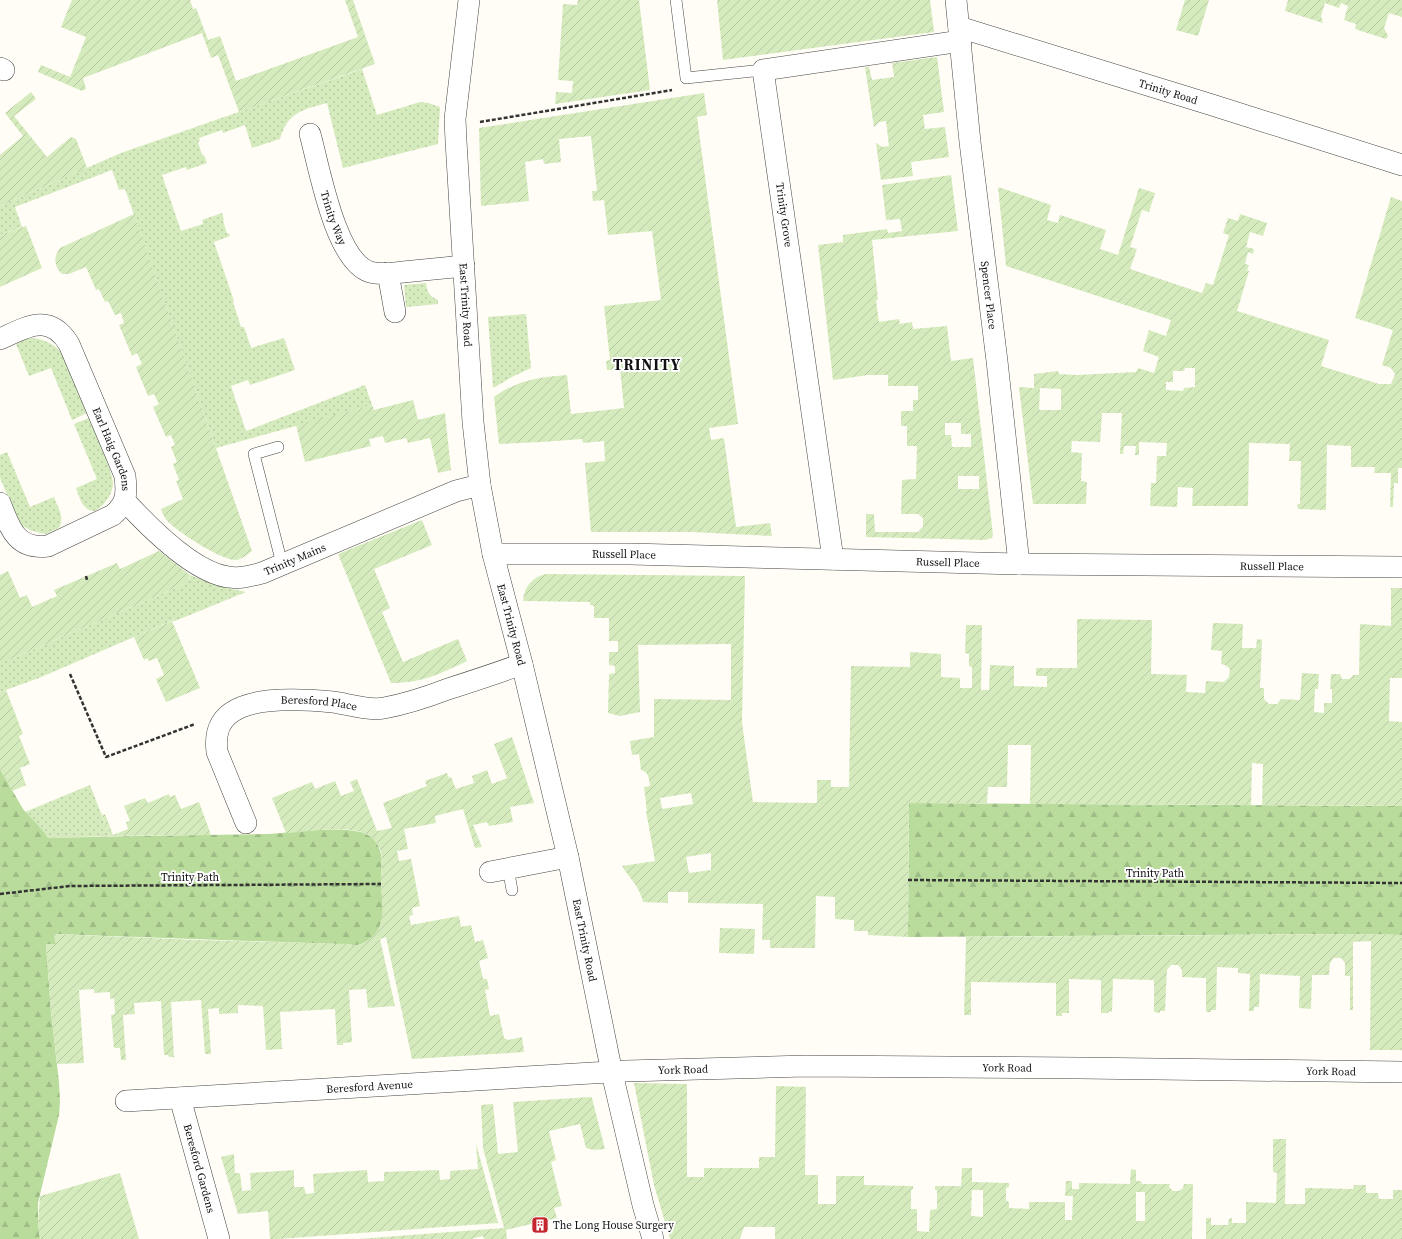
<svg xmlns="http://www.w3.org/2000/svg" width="1402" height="1239" viewBox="0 0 1402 1239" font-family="'Source Serif 4',serif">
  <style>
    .grass { fill: url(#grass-dots) }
    .forest { fill: url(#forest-firs) }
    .garden { fill: url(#garden-furrows); fill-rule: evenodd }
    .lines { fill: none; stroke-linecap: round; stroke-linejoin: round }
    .service-casing { stroke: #444; stroke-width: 12 }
    .minor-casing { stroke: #444; stroke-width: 22 }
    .path { stroke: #333; stroke-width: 2.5; stroke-dasharray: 4 2; stroke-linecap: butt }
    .service { stroke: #fff; stroke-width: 11 }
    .minor { stroke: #fff; stroke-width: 21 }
    .labels { text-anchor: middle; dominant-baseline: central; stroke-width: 4; stroke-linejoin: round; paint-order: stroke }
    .street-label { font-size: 11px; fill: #111; stroke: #fff }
    .poi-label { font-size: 11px; fill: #111; stroke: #fff; text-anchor: start }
    .district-label { font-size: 15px; font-weight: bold; letter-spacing: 1px; fill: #111; stroke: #fff }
  </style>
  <defs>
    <pattern id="grass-dots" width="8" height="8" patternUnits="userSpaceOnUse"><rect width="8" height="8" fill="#d5ebbd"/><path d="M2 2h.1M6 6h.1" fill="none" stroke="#b6c8a1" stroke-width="1.8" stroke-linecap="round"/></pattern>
    <pattern id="forest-firs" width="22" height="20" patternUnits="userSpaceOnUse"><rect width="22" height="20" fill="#b9dc9c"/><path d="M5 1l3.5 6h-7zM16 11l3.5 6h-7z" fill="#9ebc85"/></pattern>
    <pattern id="garden-furrows" width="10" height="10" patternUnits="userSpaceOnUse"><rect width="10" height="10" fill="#d5ebbd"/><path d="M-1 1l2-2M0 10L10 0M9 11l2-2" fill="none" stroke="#b6c8a1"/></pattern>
  </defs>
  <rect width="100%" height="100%" fill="#fffdf5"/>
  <!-- grass -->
  <g class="grass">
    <path d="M362 69 377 115 420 102 428 103 440 107 438 144 343 168 327 103C302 110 288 112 280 139L252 148 245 125 223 133 222 130 199 138 200 141 198 142 202 155H204L207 163 187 170 186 167 162 175 181 231 203 224 202 220 222 213 224 220H223L227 234 229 233 230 236 214 242 234 301 233 302 241 327H244L251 348 284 338 295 370 250 385 248 380 231 386 246 431 365 385 372 405 216 448 125 189 119 190 112 170 15 207 22 227 0 235V206L121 153Z"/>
    <path d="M426 283C427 292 429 296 438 300V304L406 307 404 285Z"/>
    <path d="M526 314 531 368 512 377 493 388 488 317Z"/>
    <path d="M29 338C42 338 56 344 63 355L87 413 72 420 51 368 29 376 16 344Z"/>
    <path d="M89 418C94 432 113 471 113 483 113 494 104 506 95 511 82 511 80 498 76 488L97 479 74 424Z"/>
    <path d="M7 452 30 507 54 497C58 508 65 517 59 528L46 534 40 533 30 530 21 525 15 513 0 478V455Z"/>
    <path d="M190 575 215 585 246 592 175 621H171L39 678 0 692V660H9L21 655 182 585 190 578Z"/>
    <path d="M90 785 110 836 48 838 44 832 25 812Z"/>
  </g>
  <!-- forest -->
  <g class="forest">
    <path d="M0 769 23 809 44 832 48 838C121 836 195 835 269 834 293 833 348 824 368 835 374 838 379 845 380 851 383 860 381 872 381 881 381 896 386 912 380 926 375 938 363 945 352 946L351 944H336L54 934 56 944H46L51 1012 59 1082 60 1102 59 1115 38 1203V1223L40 1239H0Z"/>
    <path d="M909 803 1402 806V935L1353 934 908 937Z"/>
  </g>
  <!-- garden -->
  <g class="garden">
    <path d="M72 0H190L193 9 196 8 208 40 220 36 236 81 358 37 345 0H353L375 64 239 112 218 55 211 58 202 33 83 78 86 89 82 91 38 72 41 65 70 77 86 37 61 27Z"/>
    <path d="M578 0H639L650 90 555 104 556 92 572 93 573 81 558 80 563 4 577 5Z"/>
    <path d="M717 0H930L934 32 723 60Z"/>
    <path d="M1185 0H1209L1198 36 1176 30Z"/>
    <path d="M1288 0H1402V17L1389 13 1384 28 1388 36 1386 39 1355 29 1356 24 1344 20 1348 6 1341 3 1339 8 1325 3 1321 16 1323 23 1285 11Z"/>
    <path d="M937 57 944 112 923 115 925 129 945 127 949 157 911 162 913 176 881 180 876 143 882 147 889 146 886 121 879 122 874 127 865 67H869L872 80 894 77 892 63Z"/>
    <path d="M31 92 36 99 14 116 47 157 71 137 76 139 87 168 0 206V155L23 136 5 113Z"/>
    <path d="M704 93 707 115 697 117 738 424 709 428 711 440 724 438 736 527 770 523 772 536 691 532H591L585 463 605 461 604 441 583 443 582 439 542 442 499 444 494 397C518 380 538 377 567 375L571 414 624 408 620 369 607 370 606 361 610 360 604 306 661 300 652 231 608 235 604 200 593 201 592 191H597L591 136 559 139 561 162 544 164 543 159 525 162 529 201 481 206 479 128Z"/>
    <path d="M951 175 958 231 872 240 878 300H876L879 322 899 319 900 324 912 322 913 329 947 326 951 361 973 358 993 535 992 538 985 540 866 537V514H874L875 532H918L923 527V518L918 514H901L902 480 916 479 917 446H907V426H901V411H913V400H918V386H888V375H868L833 380 818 245 843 242V235L887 229 888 233 902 231 900 219 886 220 882 185ZM945 423H961V434H971V447H952L951 435H945ZM958 476H979V489H958Z"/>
    <path d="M998 187 1051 205 1047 220 1058 223 1060 215 1106 230 1100 249 1118 255 1139 188 1155 193 1149 212 1142 210 1130 247 1137 249 1130 269 1202 293 1206 283 1213 285 1229 235 1223 233 1228 218 1238 221 1240 214 1267 223 1263 236 1250 232 1246 247 1254 249 1253 254 1248 252 1245 264 1249 265 1247 271H1249L1237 311 1329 340 1321 366 1379 384H1391L1395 374 1391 368 1382 365 1393 330 1355 318 1391 197 1402 201V468H1398V483H1394L1393 507H1390L1391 473H1374L1375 467H1351V446L1327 445 1326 510 1298 509 1297 504H1300L1301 461H1289L1290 444 1249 443 1248 506H1192L1193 488 1178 487 1177 507 1150 506 1151 483H1156L1157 456H1166L1167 443 1139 442V455H1135L1136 446H1124L1123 454H1120L1122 413H1102L1100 442 1072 441 1071 452 1082 453 1081 481 1087 482 1086 504H1033L1019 387 1034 388V374L1058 371 1059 374 1077 375 1136 372 1138 368 1154 373 1159 357 1143 351 1149 330 1166 336 1171 320 1006 266ZM1185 368H1195V387L1184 388 1183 391 1166 390V382H1173V371H1184ZM1040 388 1061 389V410H1039Z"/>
    <path d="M134 214 252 551C247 555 242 559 236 560 222 561 172 529 165 518 163 515 162 512 161 509L183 499 176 481 179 480 173 464 177 462 171 447 175 445 171 435 166 437 153 407 159 404 154 394 148 396 136 367 142 364 137 353 132 356 119 325 124 323 121 313 115 315 108 301 105 302 99 289 96 290 86 267 69 274H62C54 266 53 258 60 248Z"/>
    <path d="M26 226 42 268 0 287V235Z"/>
    <path d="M413 400 418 420 445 413 451 470 438 473 430 438 408 443 406 438 385 443 383 436 369 439 371 446 305 462 296 425 372 405 374 410Z"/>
    <path d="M422 520 432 545 374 569 390 608 382 612 403 662 458 639 467 661C440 674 422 683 391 683L338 554Z"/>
    <path d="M159 551 190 575 188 581 182 585 21 655 9 660H0V575L8 571 20 598 27 595 32 607 57 596 54 590 117 563 120 569Z"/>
    <path d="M546 574 745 576 742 723 753 802 817 803V780H831V787H849L851 666 910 667V652L941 654V677L960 678V688H972V667L969 666V654L965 653 966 625H982L981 690H989L990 665 1014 666V686L1047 687V676H1036V668H1077V619L1152 620 1151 674 1187 675 1186 692 1205 693 1206 681 1224 682 1229 677 1230 669 1225 665 1221 664 1222 651 1211 650 1213 623 1243 624 1242 648H1256L1257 639 1262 640 1260 688H1264V699L1269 704H1277L1281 699 1300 700 1302 673 1319 674 1318 689H1315L1314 712 1324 713V703H1332V689H1330L1331 674H1340L1342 679H1350L1353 675H1359L1360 624 1391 626V588H1402V678H1390L1389 721 1402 722V806L1262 805 1263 764 1252 763 1251 805 1030 804 1031 745H1008L1007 787H988L987 803H909L908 937 868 935V931H854V920L835 919V897L816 896 815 948H770V940H762L763 904 688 903V892H668V903L643 902C640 887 630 879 622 866L655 861 646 811H647L644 787 650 786C649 779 649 772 641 770L639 754 632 755 630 741 654 737V699L731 700V644L638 645 640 712 620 716 608 713 609 674 615 673V666L609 665V652H618V641H609V618H594V606L590 605V602L523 601C524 587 532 577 546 574ZM691 793 693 804 662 809 660 798ZM711 853V870L689 873 686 857Z"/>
    <path d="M172 621 200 688 166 702 156 679 164 675 157 658 149 661 147 658 144 660 134 637Z"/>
    <path d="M6 690 23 734 19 736 30 764 20 768 26 785 12 791 0 769V692Z"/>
    <path d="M512 737 534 803 510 807 513 822 489 826 487 822 473 825 482 847 475 848 463 809 435 816 436 823 404 829 408 849 397 851 399 861 411 859 420 906 412 908 413 915 409 916 411 925 459 916 461 927 471 925 475 942 483 940 488 958 479 961 483 979H487L489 989 485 990 490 1016 499 1014 504 1038 508 1040 522 1037 524 1052 412 1059 386 937 380 939 395 1006 368 1008 366 989 349 990 352 1042 343 1043V1045H337L335 1009 280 1012 282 1049 266 1050 263 1006 238 1005V1013L219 1014V1008L208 1009 211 1054H205L201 1000 171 1002 174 1057H169L168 1055H164L161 1001 134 1003 135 1014 123 1015 126 1060H121L120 1048H114L111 1015 115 1014 114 998 110 999V992L94 993V989L79 990 84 1063 57 1064 51 1012 46 944H56L54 934 198 940 352 944V946C364 945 376 937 380 925 385 911 381 895 381 880 381 871 382 860 381 852 379 845 374 838 368 835 350 824 308 832 286 833L272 798 312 782 315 789 335 781 341 796 354 791 350 782 357 779 377 831 392 828 383 803 427 786 425 781 447 773 449 778 451 777 456 789 474 783 472 776 487 770 492 784 507 778 494 744Z"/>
    <path d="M169 794 170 797 175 795 181 809 199 802 211 835 110 836 102 815 105 814 113 835 128 829 126 822 130 821 124 806 145 798 148 803Z"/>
    <path d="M720 928 755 929 754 954 719 953Z"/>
    <path d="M1353 934 1402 935V1050H1370L1371 941 1353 942V1010H1350V976H1345V963L1341 958H1334L1330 963 1329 975H1312L1311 1009 1299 1008 1300 976 1260 974 1259 1007H1254V1011H1249L1250 974 1238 973V968L1217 967 1216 1010H1211V1012H1206V978L1182 977V970L1178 965H1171L1167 970 1165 1011H1160V1013L1154 1012V980L1113 979 1112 1012 1109 1011 1108 1013H1101V980L1069 979V1013H1062V1016H1056V983L971 982V1015H964L966 937Z"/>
    <path d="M634 1083 687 1084V1177H704V1168H759V1157H775L776 1086 806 1087 805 1175H818V1204H836V1176H864V1185L913 1186V1189L911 1190V1209H917V1231L929 1232 930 1210 937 1209V1190H935V1186H961L962 1168H972V1182L1009 1183V1187L1006 1188V1201L1009 1202V1208L1029 1209V1202H1065V1220H1072L1073 1196H1065L1066 1181H1072V1189H1079V1183L1130 1184 1131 1169 1136 1170V1181H1141L1142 1184H1170L1169 1187 1173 1191H1179L1183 1188 1184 1184H1193L1192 1239H775V1227H744L740 1239H670L654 1185ZM972 1190H983V1217L971 1216ZM1136 1192H1145V1221H1136Z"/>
    <path d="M590 1097 592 1098 605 1149 594 1150 586 1148 580 1124 549 1131 556 1160 551 1162 562 1206 554 1208 557 1218 506 1230 507 1239H484L483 1236 471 1239H358L504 1228 483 1148 481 1105 493 1104 498 1154 518 1152 513 1102Z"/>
    <path d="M1273 1139H1286L1285 1204H1305V1188L1353 1189 1354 1185H1366V1193H1378L1379 1199H1393V1190H1402V1239H1206V1218H1211V1225H1228L1229 1219 1232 1218V1223H1246V1202L1276 1203 1277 1173 1273 1172Z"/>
    <path d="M476 1144 498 1223 278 1239H270L268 1211 238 1214 221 1157 234 1154 235 1173H240L242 1191 251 1190 250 1173 294 1170V1187H304L306 1194 314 1193 313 1174 367 1170 368 1182 384 1181V1172L439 1170 440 1180 450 1179V1171L478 1169Z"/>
    <path d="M120 1173 139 1239H40L38 1223 40 1196Z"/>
  </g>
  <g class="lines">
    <!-- service casing -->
    <g class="service-casing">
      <g id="service">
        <path d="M676 0 686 78 763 70"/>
        <path d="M278 447 254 454 282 564"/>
        <path d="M508 868 512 890"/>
      </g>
    </g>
    <!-- minor casing -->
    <g class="minor-casing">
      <g id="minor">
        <path id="s1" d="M469 0 455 119 456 141 473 422 480 485 493 554 522 664 568 857 612 1073 643 1205 653 1239"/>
        <path id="s2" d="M956 0 970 142 997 361 1019 564"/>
        <path id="s3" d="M959 27 1209 104 1402 165"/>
        <path d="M0 68 4 70"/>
        <path id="s4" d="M310 134C319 166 335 261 370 272 379 275 393 273 403 272 423 270 443 268 464 266"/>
        <path d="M388 273 395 312"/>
        <path id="s5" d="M0 339C27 327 49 312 69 344L125 476C127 494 127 503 113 515L48 546C16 550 10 528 0 503"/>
        <path id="s6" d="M125 501C148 526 193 572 228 577 240 579 250 576 262 573L456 491 480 485"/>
        <path id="s7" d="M493 554H630L1019 564 1402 567"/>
        <path d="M833 559 763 70 961 41"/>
        <path id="s8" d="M246 823 217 752C216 744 216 736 219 728 232 693 303 699 333 702 348 704 369 711 384 708 406 704 427 697 448 689 473 681 497 673 522 664"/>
        <path d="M490 872 568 857"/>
        <path id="s9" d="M180 1098 219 1239"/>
        <path id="s10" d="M126 1101 626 1071 805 1066 1080 1068 1402 1072"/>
      </g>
    </g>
    <!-- path -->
    <g class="path">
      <path d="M480 122 672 90"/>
      <path d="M86 576 87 580"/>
      <path d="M70 674 106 757 195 724"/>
      <path d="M908 880 1402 883"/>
      <path d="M0 894 70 886 381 884"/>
    </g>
    <!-- service -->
    <use href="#service" class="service"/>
    <!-- minor -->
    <use href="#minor" class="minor"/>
  </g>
  <!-- icons -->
  <defs>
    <g id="building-square" transform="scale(0.9)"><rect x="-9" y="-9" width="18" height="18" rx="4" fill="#c4262e" stroke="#fff"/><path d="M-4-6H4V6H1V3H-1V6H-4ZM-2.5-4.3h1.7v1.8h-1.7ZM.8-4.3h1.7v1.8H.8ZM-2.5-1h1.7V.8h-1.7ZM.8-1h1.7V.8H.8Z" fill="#fff"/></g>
  </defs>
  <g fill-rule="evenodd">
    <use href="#building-square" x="540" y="1225"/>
  </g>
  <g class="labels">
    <!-- street labels -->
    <g class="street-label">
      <text stroke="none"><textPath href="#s3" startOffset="219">Trinity Road</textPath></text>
      <text transform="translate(784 215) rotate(82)">Trinity Grove</text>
      <text stroke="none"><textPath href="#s4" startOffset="87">Trinity Way</textPath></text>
      <text stroke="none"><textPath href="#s2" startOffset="297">Spencer Place</textPath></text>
      <text stroke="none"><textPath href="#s1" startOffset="306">East Trinity Road</textPath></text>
      <text stroke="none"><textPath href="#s5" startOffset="193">Earl Haig Gardens</textPath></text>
      <text stroke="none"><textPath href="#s7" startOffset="131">Russell Place</textPath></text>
      <text stroke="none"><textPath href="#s6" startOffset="200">Trinity Mains</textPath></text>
      <text stroke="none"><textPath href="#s7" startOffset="455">Russell Place</textPath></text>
      <text stroke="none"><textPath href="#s7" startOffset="779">Russell Place</textPath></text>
      <text stroke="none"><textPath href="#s1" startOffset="630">East Trinity Road</textPath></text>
      <text stroke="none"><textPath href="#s8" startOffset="211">Beresford Place</textPath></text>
      <text x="1155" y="873">Trinity Path</text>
      <text x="190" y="877">Trinity Path</text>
      <text stroke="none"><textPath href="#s1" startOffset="954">East Trinity Road</textPath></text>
      <text stroke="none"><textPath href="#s10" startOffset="882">York Road</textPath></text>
      <text stroke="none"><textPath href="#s10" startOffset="558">York Road</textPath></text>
      <text stroke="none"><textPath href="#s10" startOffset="1206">York Road</textPath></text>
      <text stroke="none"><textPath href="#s10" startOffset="244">Beresford Avenue</textPath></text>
      <text stroke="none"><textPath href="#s9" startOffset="73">Beresford Gardens</textPath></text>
    </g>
    <!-- poi labels -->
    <g class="poi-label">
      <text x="553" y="1225">The Long House Surgery</text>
    </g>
    <!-- district labels -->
    <g class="district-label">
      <text x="647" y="364">TRINITY</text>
    </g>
  </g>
</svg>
